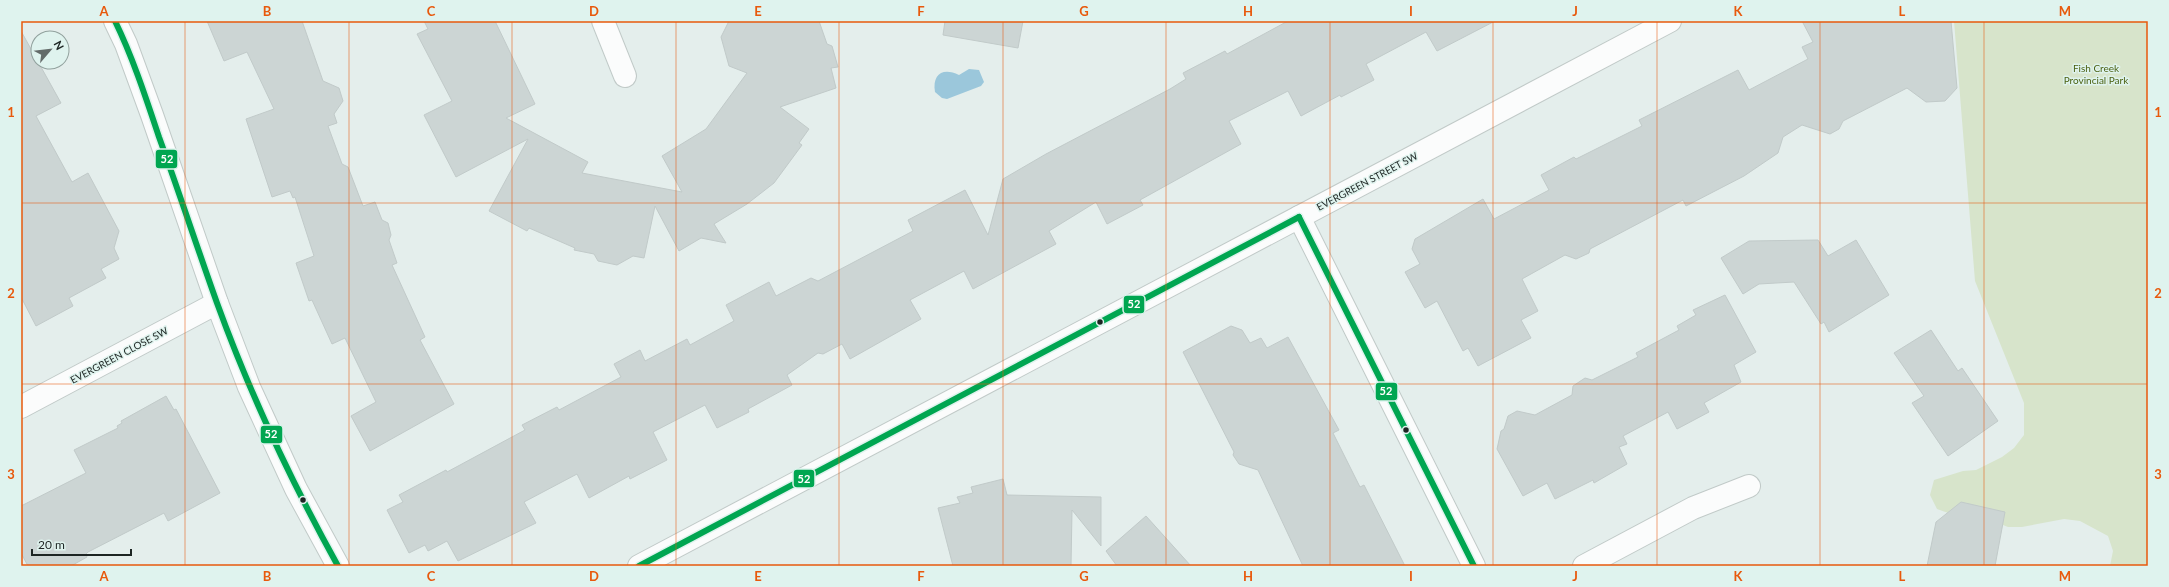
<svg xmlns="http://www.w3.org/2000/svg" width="2169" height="587" viewBox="0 0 2169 587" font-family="Lato,sans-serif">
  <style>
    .green { fill: #d7e4cb }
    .water { fill: #9bc7db }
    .building { fill: #ccd5d4; stroke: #c1cac9 }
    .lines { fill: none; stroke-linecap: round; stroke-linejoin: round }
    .minor-casing { stroke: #c1cac8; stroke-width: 24 }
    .minor { stroke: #fbfcfc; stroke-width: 22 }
    .bus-1-casing { stroke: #dff3ee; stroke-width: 9 }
    .bus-1 { stroke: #00a651; stroke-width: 6 }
    .grid { fill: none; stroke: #e8590c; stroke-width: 1; stroke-opacity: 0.55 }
    .bus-dot { fill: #1d2523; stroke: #dff3ee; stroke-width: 1.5 }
    .labels { text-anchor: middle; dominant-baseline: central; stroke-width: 3; stroke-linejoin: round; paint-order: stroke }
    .park-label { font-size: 10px; fill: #4b6112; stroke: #dff3ee }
    .street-label { font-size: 10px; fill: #1d2523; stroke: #dff3ee }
    .line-badge { stroke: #dff3ee; stroke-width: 1.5 }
    .badge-label { font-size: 11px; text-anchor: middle; font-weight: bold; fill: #fff }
    .neatline { fill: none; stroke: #e8590c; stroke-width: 1.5 }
    .grid-label { font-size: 13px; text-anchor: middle; font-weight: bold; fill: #e8590c }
  </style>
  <rect width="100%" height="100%" fill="#e4eeec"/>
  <!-- green -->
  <path class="green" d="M1954 21H2148V566H2110L2113 551 2108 536 2080 521 2064 519 2022 527H2008L1993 521 1951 514 1937 509 1930 495 1934 480 1963 471 1976 470 2002 457 2014 448 2024 435V403L1975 281Z"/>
  <!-- water -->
  <path class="water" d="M969 69 979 70 984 82 981 86 947 99 942 98 935 92C932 74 943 67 959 75Z"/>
  <!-- building -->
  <g class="building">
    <path d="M207 21H302L323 81 339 88 343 101 334 114 337 123 328 126 342 164 348 167 363 206 375 202 382 220 388 223 391 235 389 240 397 263 392 265 425 337 420 340 454 404 370 451 351 416 376 402 345 338 332 344 312 300 309 301 296 263 314 256 295 197 293 198 290 191 272 197 246 119 274 109 247 52 224 61Z"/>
    <path d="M424 21H495L535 104 506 118 588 162 582 173 682 192 662 156 706 129 747 73 729 66 721 37 729 21H819L827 44 832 46 838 67 831 68 836 88 780 107 809 129 799 143 802 145 774 183 747 204 714 224 726 243 701 238 679 251 655 206 644 258 633 256 617 265 598 261 594 254 574 250 575 248 529 228 527 231 489 211 528 139 456 177 424 115 452 101 417 34 428 29Z"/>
    <path d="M945 21H1023L1018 48 943 35Z"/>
    <path d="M1288 21H1495L1437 51 1426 32 1366 64 1374 80 1341 97 1340 95 1301 116 1288 91 1229 121 1241 144 1140 200 1143 205 1107 224 1096 202 1049 231 1056 244 973 289 964 271 910 300 921 319 850 359 842 344 823 354 818 353 787 375 792 385 748 409 749 412 717 428 705 405 653 432 667 460 630 479 629 476 589 498 577 474 524 502 536 523 458 561 447 541 428 551 425 545 409 553 387 510 403 502 399 495 446 470 447 472 525 430 522 425 557 407 559 410 621 377 614 364 640 350 645 361 687 339 690 345 734 321 726 305 769 282 776 296 811 278 818 281 913 231 908 220 965 190 988 235 1003 179 1046 154 1170 89 1186 79 1183 73 1225 51 1227 54Z"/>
    <path d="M1802 21H1951L1957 88 1945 101 1926 102 1907 88 1843 121 1839 129 1830 134 1802 125 1783 137 1778 153 1744 176 1686 206 1683 200 1590 249 1589 253 1576 259 1565 255 1522 279 1538 311 1521 320 1531 338 1478 366 1468 348 1463 351 1437 301 1425 308 1405 272 1420 264 1412 249 1415 239 1483 199 1494 219 1549 190 1541 175 1574 157 1576 159 1642 126 1639 120 1738 70 1749 90 1808 59 1802 47 1813 42Z"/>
    <path d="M21 31 61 103 36 116 72 182 88 173 119 231 114 248 119 259 101 269 106 278 69 298 73 306 36 326 21 297Z"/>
    <path d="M1818 240 1828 256 1856 240 1889 295 1829 332 1824 322 1821 324 1794 282 1759 284 1743 294 1721 258 1749 241Z"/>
    <path d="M1725 295 1756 352 1734 365 1741 382 1704 403 1709 412 1677 429 1668 412 1623 436 1627 444 1619 447 1627 464 1594 483 1593 480 1555 499 1547 483 1523 496 1497 449 1501 431 1504 429 1508 416 1517 411 1535 415 1572 395 1573 386 1585 378 1592 380 1638 357 1636 353 1679 330 1677 326 1696 315 1693 310Z"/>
    <path d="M1231 326 1242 330 1250 343 1261 338 1267 348 1288 337 1339 430 1333 433 1360 487 1364 485 1405 566H1303L1258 470 1239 464 1233 455 1234 452 1183 352Z"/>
    <path d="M1931 330 1958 371 1962 368 1998 421 1948 456 1912 403 1924 396 1894 353Z"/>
    <path d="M166 396 174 410 176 409 220 493 168 521 164 513 88 552 86 554 87 557 71 566H28L21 553V506L86 473 74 450 118 428 117 426 122 423 121 421Z"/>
    <path d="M1003 479 1007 495 1101 497V546L1072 510 1071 566H953L938 508 960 503 957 497 973 493 971 487Z"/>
    <path d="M1961 502 2005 512 1995 566H1927L1936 522Z"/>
    <path d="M1146 516 1191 566H1117L1106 551Z"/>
  </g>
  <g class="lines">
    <!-- minor casing -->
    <g class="minor-casing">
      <g id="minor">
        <path d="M115 21 126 44 152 115 217 303 249 387 296 489 338 566"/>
        <path d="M603 21 625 76"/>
        <path d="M1299 217 1474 566"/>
        <path d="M21 407 217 303"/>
        <path d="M639 566 1670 21"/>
        <path d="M1584 566 1693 508 1749 486"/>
      </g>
    </g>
    <!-- minor -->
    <use href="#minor" class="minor"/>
    <!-- bus-1 casing -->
    <g class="bus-1-casing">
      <g id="bus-1">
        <path d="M115 21C133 58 146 98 159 137 179 192 197 247 217 303 250 394 291 481 338 566"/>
        <path d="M1299 217 1474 566"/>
        <path d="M639 566 1299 217"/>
      </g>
    </g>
    <!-- bus-1 -->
    <use href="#bus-1" class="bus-1"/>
  </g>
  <!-- grid -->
  <path class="grid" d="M185 21V566M349 21V566M512 21V566M676 21V566M839 21V566M1003 21V566M1166 21V566M1330 21V566M1493 21V566M1657 21V566M1820 21V566M1984 21V566M21 203H2148M21 384H2148"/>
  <!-- markers -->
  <g class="bus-dot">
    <circle cx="1100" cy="322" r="3.5"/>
    <circle cx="1406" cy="430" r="3.5"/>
    <circle cx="303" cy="500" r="3.5"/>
  </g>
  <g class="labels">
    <!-- park labels -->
    <g class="park-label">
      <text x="2096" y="68">Fish Creek<tspan x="2096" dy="12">Provincial Park</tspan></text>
    </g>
    <!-- street labels -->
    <g class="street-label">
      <text transform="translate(1367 181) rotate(-28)">EVERGREEN STREET SW</text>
      <text transform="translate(119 355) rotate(-28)">EVERGREEN CLOSE SW</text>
    </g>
  </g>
  <g class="line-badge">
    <rect x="155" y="149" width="23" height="20" rx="4" fill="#00a651"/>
    <rect x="1123" y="295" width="22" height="19" rx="4" fill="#00a651"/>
    <rect x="1375" y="382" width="23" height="19" rx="4" fill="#00a651"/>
    <rect x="260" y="425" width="23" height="19" rx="4" fill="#00a651"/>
    <rect x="793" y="469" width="22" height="19" rx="4" fill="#00a651"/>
  </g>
  <g class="badge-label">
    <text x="167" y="163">52</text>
    <text x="1134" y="308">52</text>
    <text x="1386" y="395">52</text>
    <text x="271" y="438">52</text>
    <text x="804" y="483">52</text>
  </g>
  <!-- border -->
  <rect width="2169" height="587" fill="none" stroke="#dff3ee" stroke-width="44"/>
  <!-- north arrow -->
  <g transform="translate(50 50) rotate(62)"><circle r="19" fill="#dff3ee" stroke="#91a19d"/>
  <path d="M0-3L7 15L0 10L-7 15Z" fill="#636b69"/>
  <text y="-6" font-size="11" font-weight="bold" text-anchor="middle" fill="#1d2523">N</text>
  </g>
  <!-- scale -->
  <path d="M32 549v6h99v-6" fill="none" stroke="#1d2523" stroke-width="2"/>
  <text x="38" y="549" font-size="12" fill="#1d2523" stroke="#dff3ee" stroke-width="3" paint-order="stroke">20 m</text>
  <rect x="22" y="22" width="2125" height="543" class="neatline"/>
  <g class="grid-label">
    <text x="104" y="16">A</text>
    <text x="267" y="16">B</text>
    <text x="431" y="16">C</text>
    <text x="594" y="16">D</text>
    <text x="758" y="16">E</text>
    <text x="921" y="16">F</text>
    <text x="1084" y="16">G</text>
    <text x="1248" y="16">H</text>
    <text x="1411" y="16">I</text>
    <text x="1575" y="16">J</text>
    <text x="1738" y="16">K</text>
    <text x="1902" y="16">L</text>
    <text x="2065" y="16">M</text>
    <text x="11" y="117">1</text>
    <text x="2158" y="117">1</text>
    <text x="11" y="298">2</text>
    <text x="2158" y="298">2</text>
    <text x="11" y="479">3</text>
    <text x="2158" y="479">3</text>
    <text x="104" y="581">A</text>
    <text x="267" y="581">B</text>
    <text x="431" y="581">C</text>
    <text x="594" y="581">D</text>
    <text x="758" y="581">E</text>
    <text x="921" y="581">F</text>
    <text x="1084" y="581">G</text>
    <text x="1248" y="581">H</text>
    <text x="1411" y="581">I</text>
    <text x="1575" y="581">J</text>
    <text x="1738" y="581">K</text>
    <text x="1902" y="581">L</text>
    <text x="2065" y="581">M</text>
  </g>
</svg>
